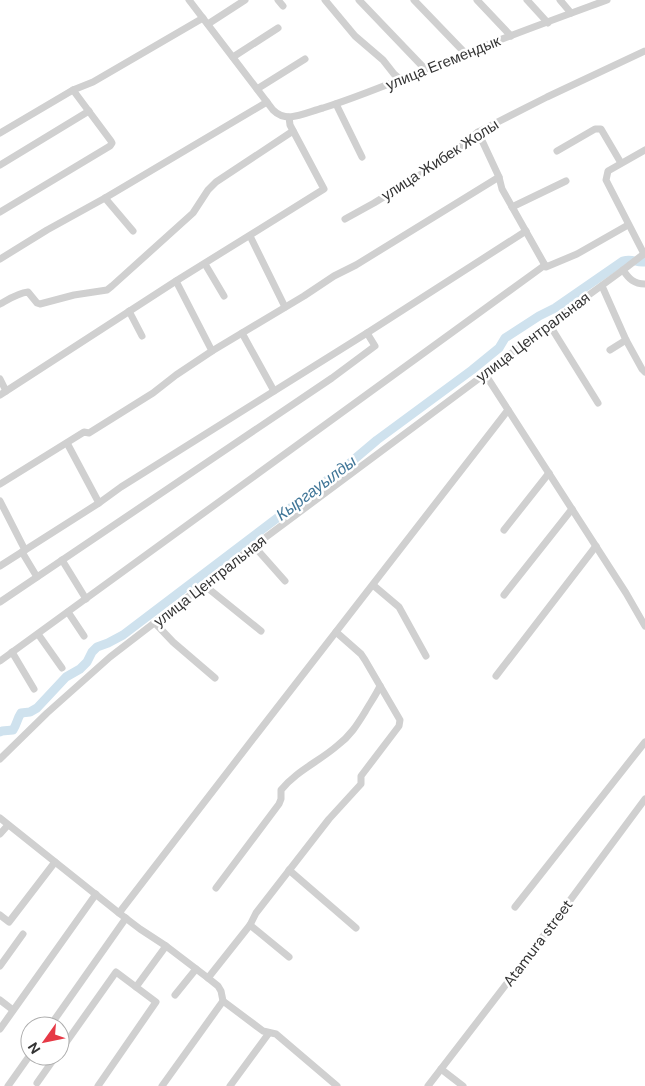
<svg xmlns="http://www.w3.org/2000/svg" width="645" height="1086" viewBox="0 0 645 1086" font-family="'DM Sans',sans-serif">
  <style>
    .lines { fill: none; stroke-linecap: round; stroke-linejoin: round }
    .river { stroke: #cfe2ee; stroke-width: 9 }
    .minor { stroke: #d0d0d0; stroke-width: 7 }
    .labels { text-anchor: middle; dominant-baseline: central; stroke-width: 5; stroke-linejoin: round; paint-order: stroke }
    .street-label { font-size: 15px; fill: #333; stroke: #fff }
    .water-label { font-size: 16px; font-style: italic; fill: #3f7597; stroke: #fff }
  </style>
  <rect width="100%" height="100%" fill="#fff"/>
  <g class="lines">
    <!-- river -->
    <path class="river" d="M0 732 2 731 13 730C17 724 17 719 21 713L30 712 37 708 66 677 80 669 87 662 92 652 97 647 108 643 123 635 351 462 377 440 472 370 499 348 505 338 539 316 555 308 623 261C633 258 635 263 645 262"/>
    <!-- minor -->
    <g class="minor">
      <path d="M189 0 273 110C278 115 283 117 290 117 301 116 312 111 323 108 358 97 392 83 426 69 486 44 547 22 607 0"/>
      <path d="M278 0 283 6"/>
      <path d="M325 0 355 36 383 60 394 74 401 80"/>
      <path d="M359 0 425 69"/>
      <path d="M414 0 465 53"/>
      <path d="M477 0 511 36"/>
      <path d="M527 0 548 23"/>
      <path d="M560 0 571 13"/>
      <path d="M208 24 245 0"/>
      <path d="M233 57 278 28"/>
      <path d="M257 89 305 59"/>
      <path d="M336 104 362 157"/>
      <path d="M478 132 499 177 502 189 546 267 577 254 628 225"/>
      <path d="M0 133 73 90 93 82 203 18"/>
      <path d="M557 151 595 129H601L621 163"/>
      <path d="M0 165 89 111"/>
      <path d="M105 198 133 231"/>
      <path d="M512 207 566 181"/>
      <path d="M0 212 110 146 112 143 111 141 73 90"/>
      <path d="M345 219 374 203 441 162 478 132 547 97 645 51"/>
      <path d="M250 236 285 307"/>
      <path d="M644 254 606 180 608 171 645 150"/>
      <path d="M0 259 47 230 105 198 267 102"/>
      <path d="M205 264 224 296"/>
      <path d="M623 270C629 279 634 284 645 284"/>
      <path d="M176 281 212 351"/>
      <path d="M602 286 626 340 642 369 645 372"/>
      <path d="M0 304C9 299 18 293 28 292L37 303 40 304 74 295 107 290 112 286 193 213 208 190 216 182 293 131"/>
      <path d="M129 311 142 336"/>
      <path d="M549 324 598 403"/>
      <path d="M242 333 274 391"/>
      <path d="M610 350 626 340"/>
      <path d="M485 374 626 593 645 626"/>
      <path d="M0 379 6 391"/>
      <path d="M0 395 176 281 324 189 290 125 289 117"/>
      <path d="M67 443 99 503"/>
      <path d="M0 484 84 432 89 433 153 393 176 375 212 351 304 296 334 276 356 265 499 177"/>
      <path d="M0 501 25 550"/>
      <path d="M504 530 549 473"/>
      <path d="M254 546 285 581"/>
      <path d="M22 552 37 577"/>
      <path d="M62 560 86 599"/>
      <path d="M0 566 99 503 121 487 367 333 526 231"/>
      <path d="M204 585 261 631"/>
      <path d="M373 585 399 607 426 656"/>
      <path d="M504 595 572 509"/>
      <path d="M0 602 332 378 375 346 367 333"/>
      <path d="M68 612 84 636"/>
      <path d="M155 623 173 642 215 678"/>
      <path d="M38 634 62 668"/>
      <path d="M12 652 34 689"/>
      <path d="M0 661 545 265"/>
      <path d="M496 676 596 546"/>
      <path d="M0 759 47 713 110 657 254 546 485 374 549 324 623 270 645 253"/>
      <path d="M0 818 119 913 140 929 166 946 208 978 218 986 221 991 223 1001 263 1031 276 1034 337 1086"/>
      <path d="M0 834 8 825"/>
      <path d="M289 870 356 928"/>
      <path d="M216 888 279 804 281 799V790C296 771 320 761 338 745 350 736 357 725 365 712 370 703 376 695 380 686"/>
      <path d="M515 907 645 742"/>
      <path d="M119 913 256 735 508 410"/>
      <path d="M0 915 9 922 55 862"/>
      <path d="M250 925 289 957"/>
      <path d="M0 966 23 934"/>
      <path d="M208 978 250 925 256 913 329 819 361 784V776L399 726 400 720 365 660 361 654 336 632"/>
      <path d="M175 995 196 969"/>
      <path d="M0 1000 13 1010"/>
      <path d="M50 1026 126 918"/>
      <path d="M0 1029 96 894"/>
      <path d="M60 1051 116 972 136 987"/>
      <path d="M441 1069 463 1086"/>
      <path d="M37 1083 56 1056"/>
      <path d="M8 1086 30 1055"/>
      <path d="M98 1086 156 1002 136 987 166 946"/>
      <path d="M162 1086 223 1001"/>
      <path d="M230 1086 269 1033"/>
      <path d="M428 1086 551 926 645 799"/>
    </g>
  </g>
  <g class="labels">
    <!-- street labels -->
    <g class="street-label">
      <text transform="translate(443 63) rotate(-22)">улица Егемендык</text>
      <text transform="translate(440 160) rotate(-33)">улица Жибек Жолы</text>
      <text transform="translate(533 337) rotate(-37)">улица Центральная</text>
      <text transform="translate(210 581) rotate(-38)">улица Центральная</text>
      <text transform="translate(538 943) rotate(-53)">Atamura street</text>
    </g>
    <!-- water labels -->
    <g class="water-label">
      <text transform="translate(316 488) rotate(-37)">Кыргауылды</text>
    </g>
  </g>
  <!-- north arrow -->
  <g transform="translate(45 1041) rotate(237)"><circle r="24" fill="#ffffff" stroke="#adadad"/>
  <path d="M0-4L9 19L0 12L-9 19Z" fill="#e63946"/>
  <text y="-8" font-size="14" font-weight="bold" text-anchor="middle" fill="#333333">N</text>
  </g>
</svg>
